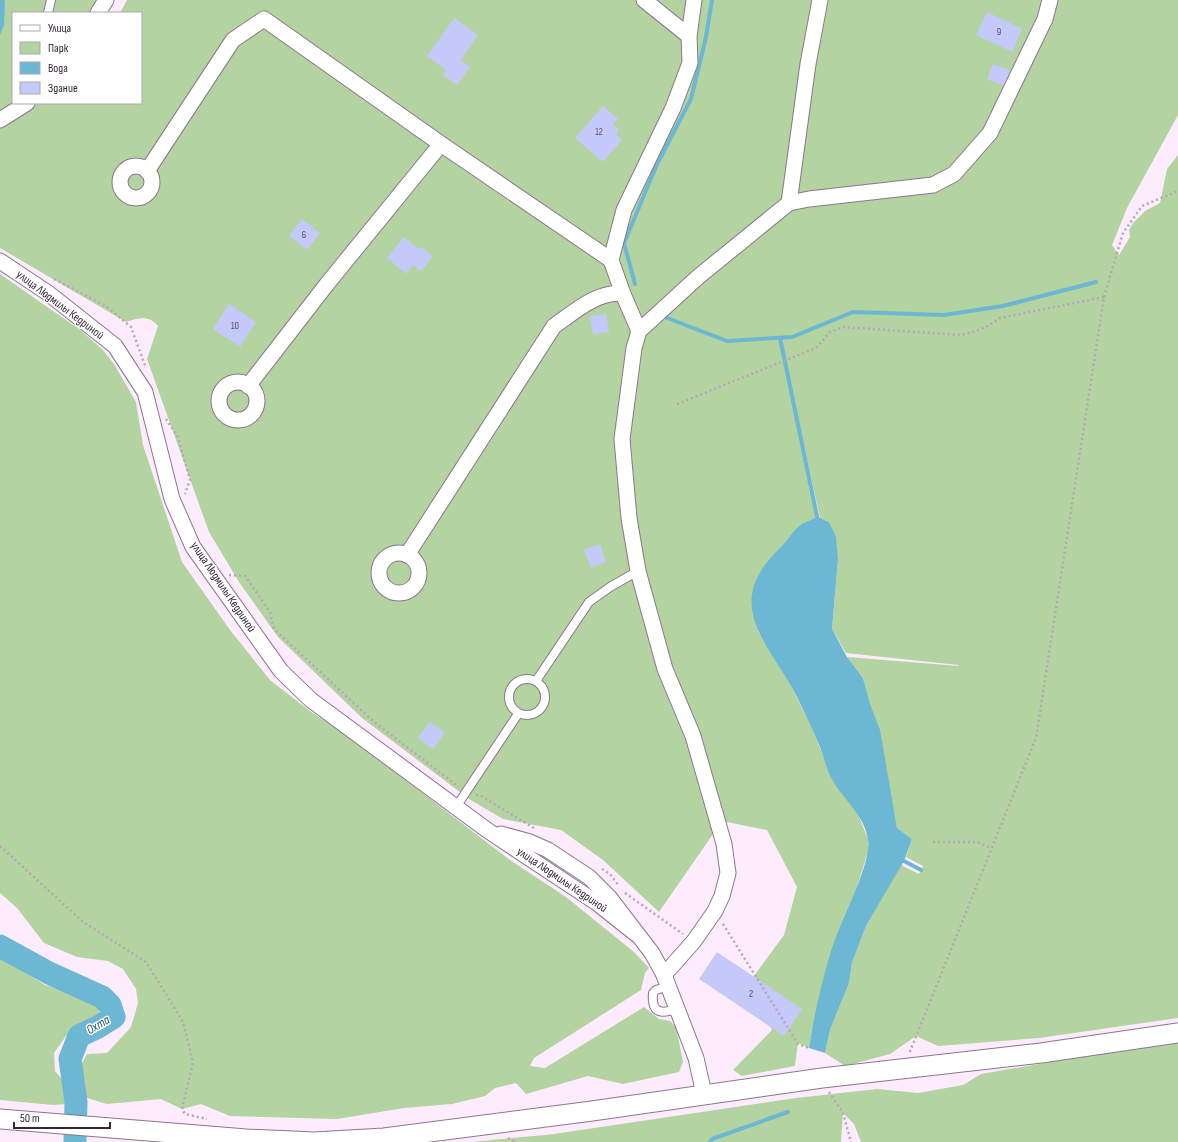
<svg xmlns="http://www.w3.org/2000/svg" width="1178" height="1142" viewBox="0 0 1178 1142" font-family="'Sofia Sans Condensed',sans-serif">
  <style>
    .green { fill: #b3d3a1 }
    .water { fill: #6cb7d3 }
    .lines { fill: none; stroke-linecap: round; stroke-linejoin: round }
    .stream { stroke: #6cb7d3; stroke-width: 4 }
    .river { stroke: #6cb7d3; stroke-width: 23 }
    .building { fill: #c5c9fa }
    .service-casing { stroke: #8e758e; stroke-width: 10 }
    .minor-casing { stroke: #8e758e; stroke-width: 17 }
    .tertiary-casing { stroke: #8e758e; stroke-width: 21 }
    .path { stroke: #b5a6b5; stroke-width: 2.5; stroke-dasharray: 2 3; stroke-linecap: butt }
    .service { stroke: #fff; stroke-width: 8 }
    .minor { stroke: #fff; stroke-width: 15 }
    .tertiary { stroke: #fff; stroke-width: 19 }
    .labels { text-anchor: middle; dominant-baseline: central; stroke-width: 3; stroke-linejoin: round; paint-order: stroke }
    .number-label { font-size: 10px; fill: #575064 }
    .street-label { font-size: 12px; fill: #322732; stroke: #fff }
    .water-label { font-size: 13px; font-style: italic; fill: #175569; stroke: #fff }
  </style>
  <rect width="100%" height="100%" fill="#fdecfd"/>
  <!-- green -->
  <g class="green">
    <path d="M0 0H104L100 13H13V103H141V13H120L127 0H1178V115L1127 208 1112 245 1119 255 1130 237 1129 230 1133 223 1145 211 1160 203 1167 169 1178 155V1018L1039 1038 938 1046 916 1036 890 1054 845 1066 825 1053 830 1030 849 983 852 963 866 926 901 865 919 874 923 866 906 857 912 839 897 828 889 787 863 678 847 657 959 666 958 665 846 653 832 629 838 560 829 522 820 518 799 422 817 518 800 525 787 542 758 631 789 682 811 726 833 780 858 814 868 839V852L812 1029 809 1048 798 1043 795 1066 742 1076 733 1070 772 1030 748 984 784 935 797 887 767 830 722 821 659 912 603 860 561 830 503 819 469 799 362 718 278 637 239 582 209 532 147 359 158 326C149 315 139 318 126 322L0 248Z"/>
    <path d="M0 274 79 329 102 349 114 364 136 402 143 445 182 562 230 630 270 680 311 712 360 743 395 772 510 860 566 897 634 952 649 968 645 973 641 990 534 1058 530 1066 545 1068 644 1007 659 1019 670 1021 676 1027 683 1062 679 1072 623 1084 588 1076 526 1094 516 1083 495 1088 485 1096 452 1104 404 1108 337 1119 230 1116 201 1104 182 1109 161 1099 107 1104 87 1098 78 1089V1070L87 1054 107 1053 131 1027 138 1003 136 989 123 969 108 961 77 957 44 943 17 908 0 893Z"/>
    <path d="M0 957 45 985 75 994 100 1005 99 1017 66 1036 54 1053 55 1071 65 1083 68 1104 53 1105 0 1100Z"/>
    <path d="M1178 1040V1142H861L854 1124 843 1113 841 1142H472L554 1134 796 1098 877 1089 918 1093 963 1085 981 1074Z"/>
  </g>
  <!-- water -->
  <g class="water">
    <path d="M0 0H5L4 25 0 35Z"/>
    <path d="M818 517 829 522 836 537 838 560 832 629 847 657 863 678 870 704 880 730 897 828 912 839 904 861 866 926 852 963 849 983 830 1030 825 1053 809 1048C814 1015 822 980 832 948 840 922 872 863 868 840 865 816 844 800 833 781 827 771 824 758 820 747 813 730 805 714 797 697 771 645 721 607 777 551 785 544 791 534 799 526 804 522 812 520 818 517Z"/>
  </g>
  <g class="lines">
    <!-- stream -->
    <g class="stream">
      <path d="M635 284 624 243 657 164 691 99 706 37 712 0"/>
      <path d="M662 316 727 341 792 337 853 312 944 315 1003 306 1096 282"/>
      <path d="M780 338 818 521"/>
      <path d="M904 861 921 870"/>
      <path d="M710 1142 712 1139 788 1112"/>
    </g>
    <!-- river -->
    <path class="river" d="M0 946 49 973 102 997 110 1005 114 1017 98 1027 79 1036 70 1059 76 1102 75 1142"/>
  </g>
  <!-- building -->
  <g class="building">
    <path d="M987 12 1022 29 1012 52 976 35Z"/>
    <path d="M454 18 478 35 461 60 470 67 457 85 443 75 446 70 427 56Z"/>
    <path d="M993 64 1010 70 1004 86 987 79Z"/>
    <path d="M603 106 618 119 613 124 619 130 616 134 622 140 603 162 575 138Z"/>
    <path d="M302 219 320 233 307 250 289 236Z"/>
    <path d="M404 237 419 249 421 247 433 256 421 271 413 265 406 274 387 258Z"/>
    <path d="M229 304 256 322 240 347 213 329Z"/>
    <path d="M606 314 609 332 593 334 590 316Z"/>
    <path d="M600 544 606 562 591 568 584 550Z"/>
    <path d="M429 722 445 732 433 749 418 738Z"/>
    <path d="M717 952 802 1009 784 1036 699 979Z"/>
  </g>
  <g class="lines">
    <!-- service casing -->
    <g class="service-casing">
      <g id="service">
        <path d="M48 13 51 0"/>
        <circle cx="527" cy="697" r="18"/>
        <path d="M536 681 589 602 610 587 638 571"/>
        <path d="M456 807 518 714"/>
        <path d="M669 986 656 990 653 993C651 1015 663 1014 678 1008"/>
      </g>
    </g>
    <!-- minor casing -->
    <g class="minor-casing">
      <g id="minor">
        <path d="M644 0 689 36"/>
        <path d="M98 13 106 0"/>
        <path d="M0 120 27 103"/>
        <circle cx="136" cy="182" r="16"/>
        <path d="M147 171 233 40 264 19 441 144 611 260"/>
        <path d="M789 203 808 64 820 0"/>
        <path d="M0 261 48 293 115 346 145 392 172 499 193 547 281 671 311 700 487 830 597 903 636 934"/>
        <path d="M639 331 623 294 611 260 624 210 673 108 690 63 689 36 694 0"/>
        <circle cx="238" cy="401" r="19"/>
        <path d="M248 386 327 284 441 144"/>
        <circle cx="399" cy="573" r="20"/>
        <path d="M407 555 554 326C573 313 598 290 623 294"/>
        <path d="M501 834 530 842 548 850 589 877 609 897 652 953 664 975 696 1058 704 1094"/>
        <path d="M664 975 694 941 715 911 722 896 728 873 724 844 693 736 665 669 638 571 629 518 622 439 634 348 639 331 698 277 789 203 809 199 933 185 954 174 990 133 1045 19 1050 0"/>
      </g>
    </g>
    <!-- tertiary casing -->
    <g class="tertiary-casing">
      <path id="tertiary" d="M0 1119 246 1139 314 1142 384 1138 592 1111 822 1078 1041 1053 1178 1033"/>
    </g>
    <!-- path -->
    <g class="path">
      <path d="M54 279 106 306 131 327 146 368"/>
      <path d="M1104 297 1123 233 1142 206 1178 191"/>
      <path d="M677 404 816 348 830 332 843 327 960 335C975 332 987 328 1000 318L1104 297 1036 738 909 1054"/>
      <path d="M166 419 178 437 190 480 185 494"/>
      <path d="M229 575 245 576 270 612 274 629 373 721 459 787"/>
      <path d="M476 795 481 796 534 828"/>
      <path d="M933 842H977L991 848"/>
      <path d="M0 846 82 921 146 962 183 1022 193 1062 182 1109 185 1114 207 1119"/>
      <path d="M602 869 610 874 619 886"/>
      <path d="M625 893 683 934"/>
      <path d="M723 924 798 1044 809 1048"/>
      <path d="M829 1092 843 1113 851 1142"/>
      <path d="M508 1138 515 1142"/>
    </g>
    <!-- service -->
    <use href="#service" class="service"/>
    <!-- minor -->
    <use href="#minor" class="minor"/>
    <!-- tertiary -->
    <use href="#tertiary" class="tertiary"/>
  </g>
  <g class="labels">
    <!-- number labels -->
    <g class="number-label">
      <text x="999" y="32">9</text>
      <text x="599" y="132">12</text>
      <text x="304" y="235">6</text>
      <text x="235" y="326">10</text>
      <text x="751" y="994">2</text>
    </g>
    <!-- street labels -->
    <g class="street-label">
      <text transform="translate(60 305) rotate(37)">улица Людмилы Кедриной</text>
      <text transform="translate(223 587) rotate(56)">улица Людмилы Кедриной</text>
      <text transform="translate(562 880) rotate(34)">улица Людмилы Кедриной</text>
    </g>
    <!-- water labels -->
    <g class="water-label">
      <text transform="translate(98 1025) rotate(-30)">Охта</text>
    </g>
  </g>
  <!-- legend -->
  <rect x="12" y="12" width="130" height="92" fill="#ffffff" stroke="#ada9ad"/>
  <rect x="20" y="25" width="20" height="6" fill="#ffffff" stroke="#ada9ad"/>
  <text x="48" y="32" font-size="12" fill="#322732">Улица</text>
  <rect x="20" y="42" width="20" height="12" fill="#b3d3a1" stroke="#ada9ad"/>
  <text x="48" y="52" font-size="12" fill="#322732">Парк</text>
  <rect x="20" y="62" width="20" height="12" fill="#6cb7d3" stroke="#ada9ad"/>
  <text x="48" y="72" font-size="12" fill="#322732">Вода</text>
  <rect x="20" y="82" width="20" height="12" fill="#c5c9fa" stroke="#ada9ad"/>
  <text x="48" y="92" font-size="12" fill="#322732">Здание</text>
  <!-- scale -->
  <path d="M14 1122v6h96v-6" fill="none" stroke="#322732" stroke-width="2"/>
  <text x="20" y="1122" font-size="12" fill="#322732" stroke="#ffffff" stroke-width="3" paint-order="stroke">50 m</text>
</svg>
